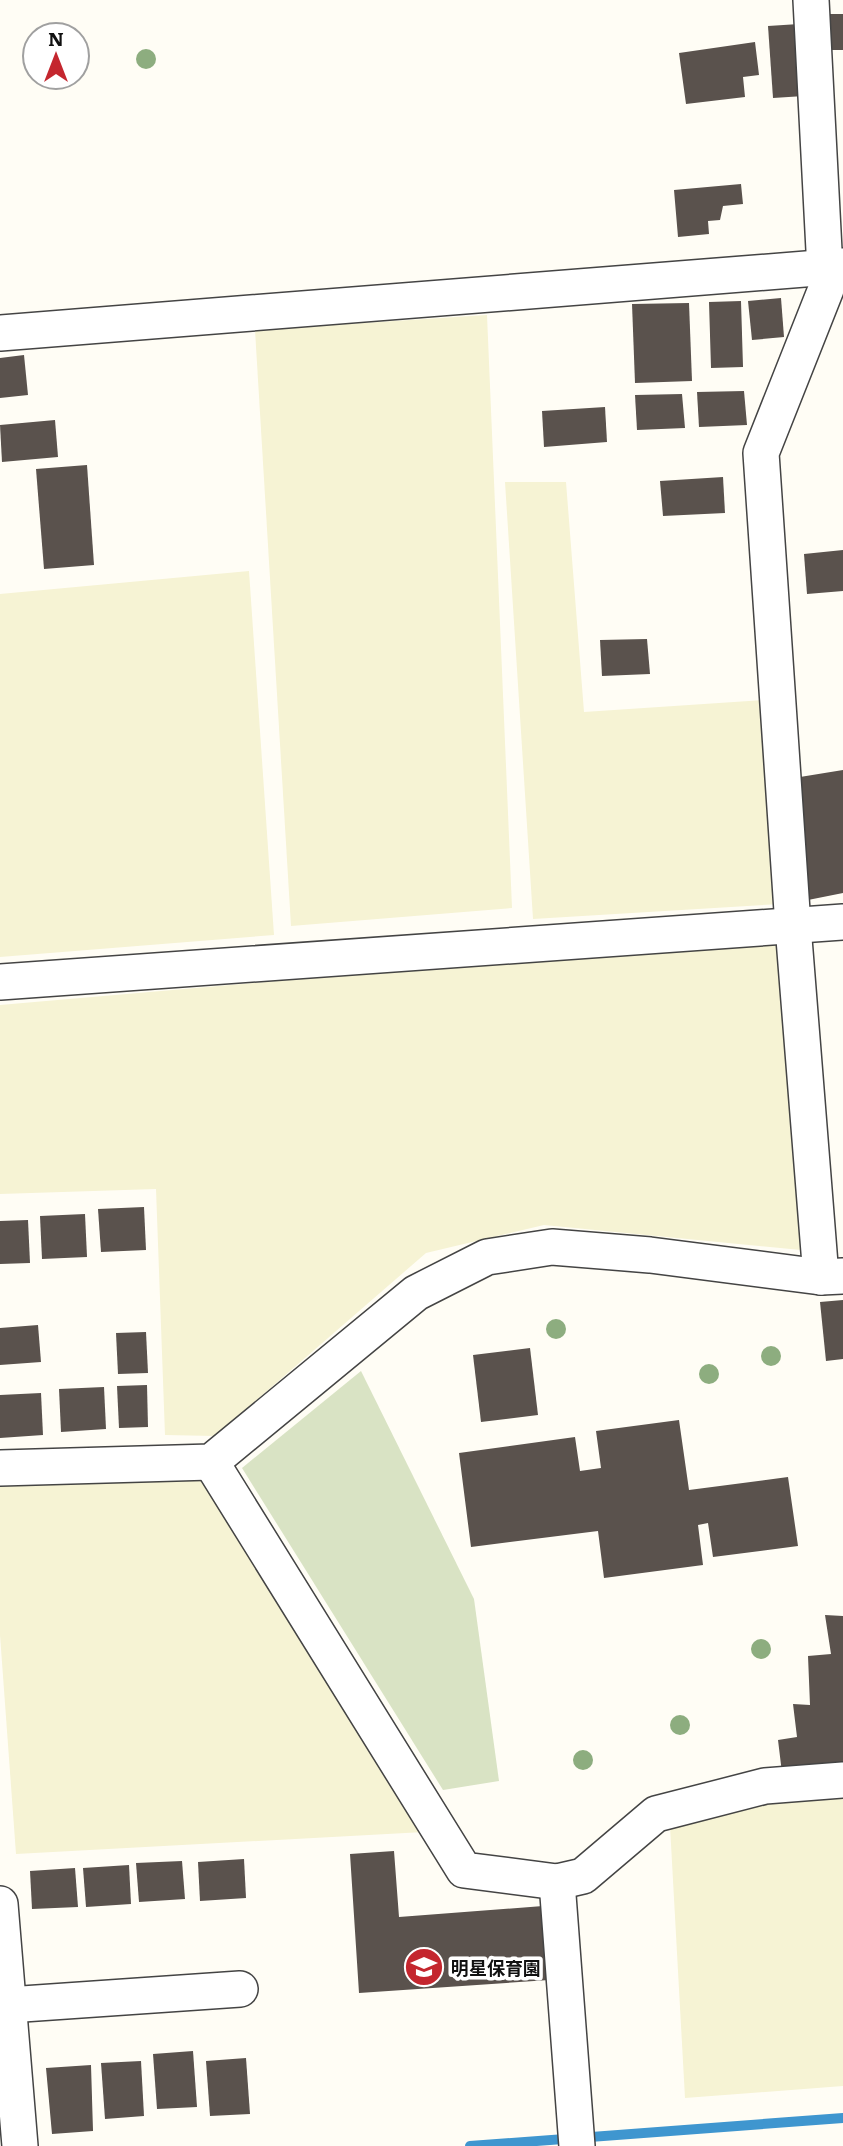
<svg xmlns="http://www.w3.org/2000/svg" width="843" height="2146" viewBox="0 0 843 2146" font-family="Literata,'Noto Sans JP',serif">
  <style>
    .farmland { fill: #f6f3d4 }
    .cemetery { fill: #d9e3c4 }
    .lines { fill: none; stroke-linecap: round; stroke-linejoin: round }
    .stream { stroke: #3f96cf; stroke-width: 10 }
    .building { fill: #5a524d }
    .minor-casing { stroke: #444; stroke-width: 38 }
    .minor { stroke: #fff; stroke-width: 35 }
    .tree { fill: #8dad7f }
    .labels { text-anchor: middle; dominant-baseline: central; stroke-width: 7; stroke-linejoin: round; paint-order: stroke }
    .poi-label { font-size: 18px; font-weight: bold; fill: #111; stroke: #fff; text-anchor: start }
  </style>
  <rect width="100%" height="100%" fill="#fffdf5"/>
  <!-- farmland -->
  <g class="farmland">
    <path d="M487 315 512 908 291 926 255 330Z"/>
    <path d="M505 482H566L584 712 764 700 780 904 533 919Z"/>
    <path d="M249 571 274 935 0 957V594Z"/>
    <path d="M781 937 801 1250 544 1225 426 1253 215 1436 165 1435 156 1189 0 1194V1005Z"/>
    <path d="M206 1472 424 1832 16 1854 0 1635V1483Z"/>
    <path d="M843 1792V2086L685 2098 670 1826 762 1798Z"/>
  </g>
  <!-- cemetery -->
  <path class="cemetery" d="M361 1371 474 1599 499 1781 443 1790 242 1468Z"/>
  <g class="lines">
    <!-- stream -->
    <path class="stream" d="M470 2146 843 2118"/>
  </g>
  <!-- building -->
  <g class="building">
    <path d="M829 14H843V50H832Z"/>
    <path d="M799 24 804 96 773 98 768 26Z"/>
    <path d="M755 42 759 75 743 77 745 97 686 104 679 53Z"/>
    <path d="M741 184 743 204 723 206 720 220 708 221 709 234 678 237 674 190Z"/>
    <path d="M781 298 784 337 752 340 748 301Z"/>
    <path d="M741 301 743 367 711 368 709 302Z"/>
    <path d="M689 303 692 381 635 383 632 304Z"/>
    <path d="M24 355 28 395 0 398V358Z"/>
    <path d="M744 391 747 425 699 427 697 392Z"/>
    <path d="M682 394 685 428 637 430 635 395Z"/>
    <path d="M605 407 607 442 544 447 542 411Z"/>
    <path d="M55 420 58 457 2 462 0 425Z"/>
    <path d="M87 465 94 565 44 569 36 469Z"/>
    <path d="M723 477 725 513 663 516 660 481Z"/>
    <path d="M843 550V591L807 594 804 554Z"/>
    <path d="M647 639 650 674 602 676 600 640Z"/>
    <path d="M843 770V893L803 901 800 777Z"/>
    <path d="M144 1207 146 1250 101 1252 98 1209Z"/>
    <path d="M85 1214 87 1257 42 1259 40 1216Z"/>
    <path d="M28 1220 30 1263 0 1264V1221Z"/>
    <path d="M843 1300V1359L826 1361 820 1302Z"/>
    <path d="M38 1325 41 1362 0 1365V1328Z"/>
    <path d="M146 1332 148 1373 118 1374 116 1333Z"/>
    <path d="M530 1348 538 1415 481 1422 473 1355Z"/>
    <path d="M147 1385 148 1427 119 1428 117 1386Z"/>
    <path d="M104 1387 106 1429 61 1432 59 1389Z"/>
    <path d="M41 1393 43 1435 0 1438V1395Z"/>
    <path d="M679 1420 689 1490 788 1477 798 1546 713 1557 708 1523 698 1525 703 1565 604 1578 598 1531 471 1547 459 1453 575 1437 580 1471 601 1468 596 1431Z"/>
    <path d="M825 1615 843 1616V1766L782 1773 778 1740 797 1737 793 1704 810 1705 808 1656 831 1654Z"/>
    <path d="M394 1851 399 1917 543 1906 549 1980 359 1993 350 1854Z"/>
    <path d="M244 1859 246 1898 200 1901 198 1862Z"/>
    <path d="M182 1861 185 1899 139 1902 136 1863Z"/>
    <path d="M129 1865 131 1904 86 1907 83 1868Z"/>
    <path d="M75 1868 78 1907 32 1909 30 1871Z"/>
    <path d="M193 2051 197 2107 157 2109 153 2054Z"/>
    <path d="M246 2058 250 2114 210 2116 206 2061Z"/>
    <path d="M141 2061 144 2116 105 2119 101 2063Z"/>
    <path d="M91 2065 93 2131 52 2134 46 2068Z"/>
  </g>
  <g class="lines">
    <!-- minor casing -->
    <g class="minor-casing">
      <g id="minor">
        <path d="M811 0 826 289 761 453 793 926 821 1277"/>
        <path d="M0 333 843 266"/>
        <path d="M0 982 843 922"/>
        <path d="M211 1462 464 1870 557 1882 583 1876 656 1814 765 1786 843 1780"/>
        <path d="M0 1468 211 1462 416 1293 487 1257 552 1247 650 1255 821 1277 843 1276"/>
        <path d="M557 1882 577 2146"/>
        <path d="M0 1904 20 2146"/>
        <path d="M8 2005 240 1989"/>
      </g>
    </g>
    <!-- minor -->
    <use href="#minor" class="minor"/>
  </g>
  <!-- trees -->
  <g class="tree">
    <circle cx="146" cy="59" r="10"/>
    <circle cx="556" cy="1329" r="10"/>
    <circle cx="771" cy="1356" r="10"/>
    <circle cx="709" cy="1374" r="10"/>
    <circle cx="761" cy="1649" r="10"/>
    <circle cx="680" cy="1725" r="10"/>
    <circle cx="583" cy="1760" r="10"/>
  </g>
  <!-- icons -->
  <defs>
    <g id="school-disc" transform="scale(2.0125)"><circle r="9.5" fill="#c4262e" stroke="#fff"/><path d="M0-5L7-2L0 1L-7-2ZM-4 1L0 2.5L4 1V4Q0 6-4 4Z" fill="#fff"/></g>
  </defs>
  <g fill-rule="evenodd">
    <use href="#school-disc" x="424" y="1967"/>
  </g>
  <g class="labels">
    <!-- poi labels -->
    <g class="poi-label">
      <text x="451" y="1967">明星保育園</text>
    </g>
  </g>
  <!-- north arrow -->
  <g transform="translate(56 56)"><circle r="33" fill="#ffffff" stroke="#a0a0a0" stroke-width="2"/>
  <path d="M0-5L12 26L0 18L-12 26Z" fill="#c4262e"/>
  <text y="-10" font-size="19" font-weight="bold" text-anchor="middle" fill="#111111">N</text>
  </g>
</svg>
